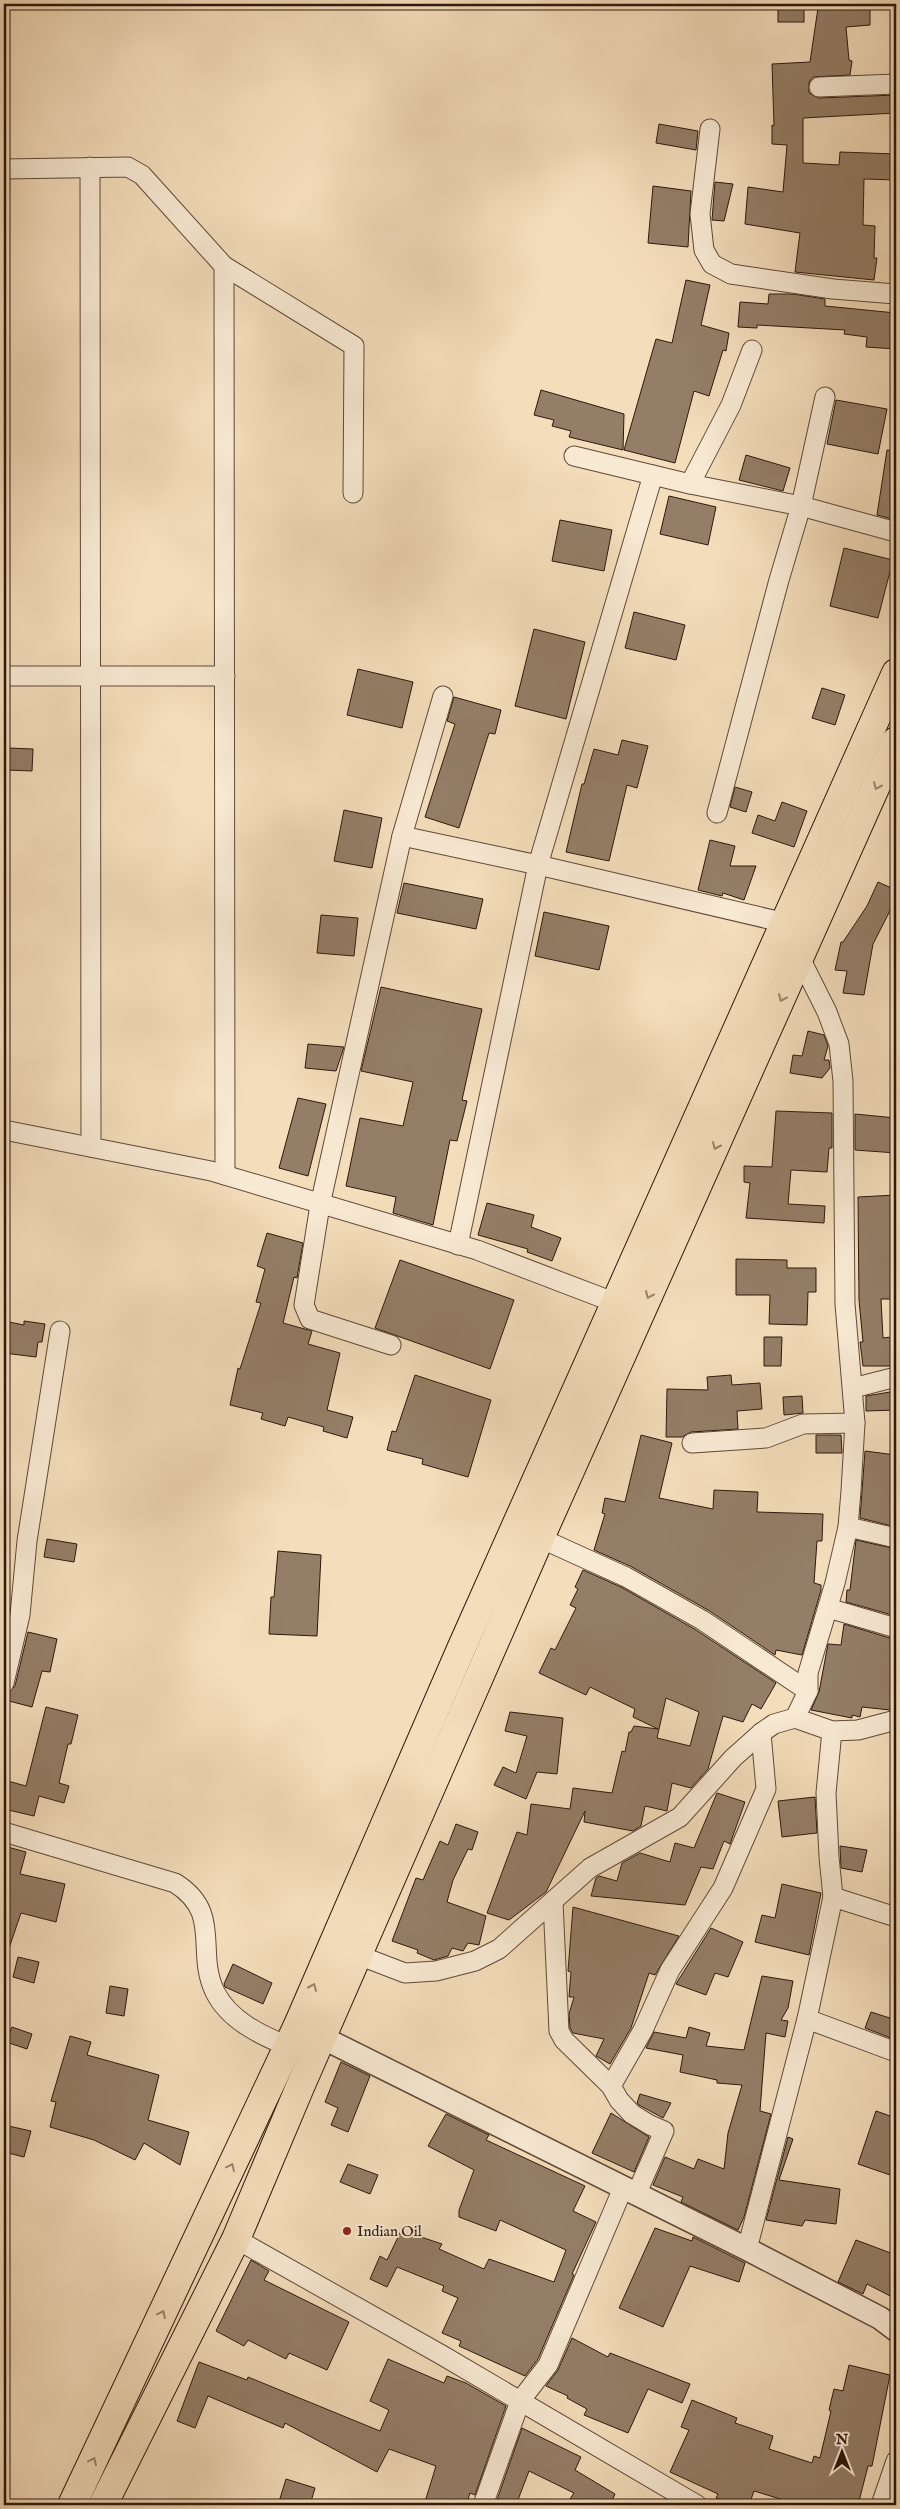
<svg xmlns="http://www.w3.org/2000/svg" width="900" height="2509" viewBox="0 0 900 2509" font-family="'IM FELL English',serif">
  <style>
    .building { fill: #947e67; stroke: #2d180d; fill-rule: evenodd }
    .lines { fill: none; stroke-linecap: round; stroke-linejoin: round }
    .minor-casing { stroke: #5f4938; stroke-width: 21 }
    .tertiary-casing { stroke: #5f4938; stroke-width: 25 }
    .trunk-casing { stroke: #2d180d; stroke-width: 30 }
    .minor { stroke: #f8e9d3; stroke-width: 19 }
    .tertiary { stroke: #f8e9d3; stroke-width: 22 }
    .trunk { stroke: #f4ddbb; stroke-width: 28 }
    .oneway { stroke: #9a846d }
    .poi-dot { fill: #8f2418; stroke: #f8e9d3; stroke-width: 2 }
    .labels { text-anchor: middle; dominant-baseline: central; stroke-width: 4; stroke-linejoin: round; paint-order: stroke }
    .poi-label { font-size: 15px; fill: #2d180d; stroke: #f8e9d3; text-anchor: start }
  </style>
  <rect width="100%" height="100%" fill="#f4ddbb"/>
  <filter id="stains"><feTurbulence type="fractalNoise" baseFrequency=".004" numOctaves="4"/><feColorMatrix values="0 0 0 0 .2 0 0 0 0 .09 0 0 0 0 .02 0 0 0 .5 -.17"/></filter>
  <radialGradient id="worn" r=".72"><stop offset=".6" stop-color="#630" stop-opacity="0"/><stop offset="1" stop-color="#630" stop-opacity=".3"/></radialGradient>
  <!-- building -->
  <g class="building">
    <rect x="778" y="4" width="26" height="18"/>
    <path d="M847 6H870V25L846 27 849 60 852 61 850 75 813 77 809 82V93L819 98 896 95V113L803 118V163L839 165 840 152 896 154 895 180 864 179 863 225 875 226 874 258H877L874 280 795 272 800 233 745 224 748 187 783 192 787 145 772 144V125L774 126 772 64 810 62 818 8Z"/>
    <path d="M659 124 698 131 696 150 656 143Z"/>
    <path d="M715 182 733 184 724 221 712 220Z"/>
    <path d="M653 186 691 191 688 247 648 243Z"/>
    <path d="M686 280 710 285 701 325 729 333 726 351 723 350 709 396 694 391 675 463 624 450 656 339 672 343Z"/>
    <path d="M769 294H793L825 299V306L896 313V349L866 347 867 337 844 334 845 330 757 325V328L738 327 740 302 768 304Z"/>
    <path d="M541 390 624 414 623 450 569 437 571 431 552 426 554 420 534 415Z"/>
    <path d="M836 400 887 409 878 454 827 444Z"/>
    <path d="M887 450 896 451V520L877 515Z"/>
    <path d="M746 455 790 468 783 491 739 480Z"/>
    <path d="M669 496 716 507 708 545 660 534Z"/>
    <path d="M560 520 612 530 604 571 552 561Z"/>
    <path d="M844 548 893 560 878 618 830 606Z"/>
    <path d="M634 612 685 625 676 660 625 648Z"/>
    <path d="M534 629 585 642 566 719 515 706Z"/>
    <path d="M358 669 413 682 402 728 347 715Z"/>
    <path d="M822 688 845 695 835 725 812 718Z"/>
    <path d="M454 697 501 710 495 734 489 733 459 828 425 817 455 724 447 721Z"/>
    <path d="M622 740 648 746 637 788 627 785 609 861 566 852 582 784H584L594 749 618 755Z"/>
    <path d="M8 748 33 749 32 771 7 770Z"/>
    <path d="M735 787 752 792 746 812 730 807Z"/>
    <path d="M782 802 807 811 794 847 752 833 758 815 775 821Z"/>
    <path d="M344 810 382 818 372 868 334 861Z"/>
    <path d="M710 840 735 846 730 866H756L744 900 723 893 722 896 698 890Z"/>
    <path d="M878 882 896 890V899L873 944 864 995 843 993 847 971 835 970 841 942H843L867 906Z"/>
    <path d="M404 883 483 899 476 929 397 913Z"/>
    <path d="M544 912 609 926 599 970 535 956Z"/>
    <path d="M321 915 358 918 354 956 317 953Z"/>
    <path d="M381 987 482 1009 462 1100 467 1101 457 1141 450 1140 433 1225 393 1213 396 1197 346 1186 360 1118 403 1126 413 1082 361 1071Z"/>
    <path d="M808 1031 824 1035 828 1046 824 1060H829L830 1068 822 1078 790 1073 793 1055 802 1056Z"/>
    <path d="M308 1044 344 1047 336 1071 305 1068Z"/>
    <path d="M298 1098 326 1104 308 1176 279 1168Z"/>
    <path d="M776 1111 832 1113V1148H829L827 1172 791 1170 788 1204 825 1206 824 1223 746 1218 750 1183 744 1182V1166L772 1167Z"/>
    <path d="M855 1114 896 1118V1153L855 1150Z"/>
    <path d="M896 1195V1299H881L883 1338 891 1337 896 1366H863L860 1342H863L859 1300 858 1197Z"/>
    <path d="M487 1203 534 1215 531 1227 561 1238 552 1261 527 1252 528 1249 478 1235Z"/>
    <path d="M267 1233 303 1243 297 1278 294 1277 283 1323 312 1331 308 1344 340 1353 327 1410 353 1417 347 1438 323 1431 324 1427 288 1417 285 1426 261 1419 263 1413 230 1405 238 1368 240 1369 261 1303 256 1302 265 1269 257 1266Z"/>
    <path d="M736 1259 787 1260V1268H816V1292H808L807 1325 769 1324 770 1295H736Z"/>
    <path d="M400 1260 514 1300 490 1369 375 1328Z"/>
    <path d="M4 1321 24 1325V1321L45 1324 42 1342H38L36 1357 4 1353Z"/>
    <path d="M764 1337H782L781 1366H764Z"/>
    <path d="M415 1375 491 1400 468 1477 422 1464 423 1459 387 1450 392 1431 396 1432Z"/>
    <path d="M731 1375 732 1385 760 1383 762 1409 737 1411 738 1429 691 1432 682 1437H666L667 1389 708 1390 707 1377Z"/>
    <path d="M896 1391V1410L866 1411V1396Z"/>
    <path d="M802 1396 803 1413 784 1415 783 1397Z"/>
    <path d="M641 1435 672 1443 659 1498 713 1509 714 1490 758 1492 757 1512 823 1514 822 1541H817L814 1583 821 1585V1590L802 1655 776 1650 775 1655 708 1610 632 1567 594 1550 605 1514 602 1513 605 1498 625 1502Z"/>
    <path d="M816 1435H841L842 1453H816Z"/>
    <path d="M865 1451 896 1455V1527L860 1518Z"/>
    <path d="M47 1539 77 1544 74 1562 44 1557Z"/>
    <path d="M856 1540 896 1549V1616L846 1602 847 1590H850Z"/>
    <path d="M278 1551 321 1555 317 1636 269 1634 271 1597H274Z"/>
    <path d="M583 1570 621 1587 696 1630 776 1683 761 1709 752 1704 743 1722 723 1716 708 1769 691 1788 672 1783 667 1811 645 1806 641 1826 633 1831 584 1822 585 1811 546 1892 509 1920 487 1913 517 1832 527 1835 531 1804 570 1809 573 1788 612 1793 622 1751 625 1752 629 1732H631L634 1726 658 1729 633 1717 635 1709 590 1687 586 1695 539 1673 551 1648 555 1650 576 1608 570 1605 578 1589 575 1587ZM666 1698 699 1712 690 1746 657 1738Z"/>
    <path d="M844 1624 896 1640V1660L890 1710 862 1707 860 1717 852 1715V1718L811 1710 819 1692 828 1644 841 1645Z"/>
    <path d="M28 1632 57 1639 50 1672 42 1671 32 1707 5 1700 7 1694 15 1686Z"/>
    <path d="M46 1707 78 1715 71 1744H68L59 1783 69 1786 64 1803 39 1796 34 1816 4 1809V1780L26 1786Z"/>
    <path d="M510 1712 563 1718 557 1774 537 1772 526 1799 494 1785 503 1767 516 1773 527 1736 505 1731Z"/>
    <path d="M717 1793 745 1802 730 1844 724 1841 713 1869 701 1867 685 1905 591 1896 596 1878 599 1876 617 1881 622 1863 640 1853 670 1862 675 1843 694 1848Z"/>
    <path d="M815 1797 817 1833 782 1837 778 1801Z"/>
    <path d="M456 1824 478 1832 472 1850 468 1849 453 1880 447 1902 486 1916 479 1945 468 1943 463 1951 452 1948 448 1956 434 1960 417 1953 418 1950 392 1941 416 1878 423 1880 440 1841 448 1845Z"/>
    <path d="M4 1846 26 1852 20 1874 65 1884 56 1922 21 1913 6 1957 4 1956Z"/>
    <path d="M840 1846 867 1850 862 1872 841 1868Z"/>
    <path d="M782 1884 821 1893 809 1955 755 1942 762 1915 775 1918Z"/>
    <path d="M573 1907 679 1936 655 1975 649 1973 631 2028 610 2064 596 2056 604 2039 573 2033 570 2028 569 2014 574 1997H569L571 1972 568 1971Z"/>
    <path d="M711 1928 743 1942 728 1977 715 1973 706 1995 676 1984Z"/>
    <path d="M18 1957 39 1962 34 1983 13 1977Z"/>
    <path d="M233 1964 272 1983 263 2004 225 1987 224 1984Z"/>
    <path d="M762 1976 793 1981 788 2008 781 2020 788 2021 785 2037 766 2033 760 2111 771 2114 744 2217 738 2230 681 2202 683 2197 653 2185 665 2157 694 2169 698 2159 724 2169 728 2133 742 2085 717 2083V2080L680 2072 683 2055 646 2048 654 2032 686 2038 689 2027 710 2033 706 2046 744 2050Z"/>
    <path d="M110 1986 128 1989 124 2016 106 2013Z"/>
    <path d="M871 2012 896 2020V2040L865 2028Z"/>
    <path d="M12 2027 32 2034 27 2049 6 2042Z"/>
    <path d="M70 2036 91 2042 87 2055 159 2075 148 2120 189 2132 180 2165 144 2143 135 2160 94 2140 50 2127 56 2102 51 2101Z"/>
    <path d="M341 2062 370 2076 348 2132 331 2125 338 2108 325 2102Z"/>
    <path d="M640 2094 671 2103 663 2118 639 2105 637 2103Z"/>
    <path d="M876 2111 896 2118V2177L858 2164Z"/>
    <path d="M611 2113 649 2137 634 2172 592 2153Z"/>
    <path d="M446 2114 489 2135 486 2140 585 2186 573 2211 596 2222 572 2274 574 2275 538 2359 525 2376 459 2346 461 2341 442 2333 458 2298 442 2291 444 2286 397 2267 387 2287 370 2279 380 2256 387 2260 401 2231 414 2237 415 2235 442 2244 439 2249 484 2269 489 2259 554 2282 566 2250 500 2220 496 2231 459 2217V2210L474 2170 428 2146Z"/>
    <path d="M4 2125 31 2131 24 2157 4 2152Z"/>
    <path d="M788 2137 793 2139 779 2180 840 2189 836 2224 805 2220 802 2226 766 2220Z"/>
    <path d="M348 2164 378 2175 370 2194 340 2182Z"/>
    <path d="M655 2228 692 2241 693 2237 745 2263 739 2282 690 2266 663 2327 619 2308Z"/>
    <path d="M856 2240 896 2255V2299L867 2284 863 2294 838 2282Z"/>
    <path d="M251 2260 269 2271 264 2280 349 2322 327 2370 289 2353 286 2359 248 2340 244 2346 216 2331Z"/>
    <path d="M572 2338 608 2357 610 2353 690 2384 682 2403 648 2389 628 2433 584 2415 587 2409 567 2398 568 2396 546 2386 558 2370Z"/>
    <path d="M388 2359 444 2383 447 2376 466 2383 506 2406 475 2495 470 2493 466 2505H424L436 2466 389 2449 377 2472 285 2423 283 2428 208 2396 195 2428 177 2421 199 2362 247 2380 248 2377 380 2431 389 2410 370 2401Z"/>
    <path d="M849 2365 890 2375 872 2466H868L858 2505H800L754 2491 749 2505H738L716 2498 718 2494 670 2472 689 2430 681 2427 692 2400 737 2418 735 2423 773 2436 769 2449 812 2463 814 2456 820 2458 831 2411 829 2410 834 2389 843 2391Z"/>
    <path d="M522 2428 581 2457 575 2470 615 2494 610 2505H566L574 2493 529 2471 516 2505 496 2503Z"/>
    <path d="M286 2479 315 2488 310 2505H278Z"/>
  </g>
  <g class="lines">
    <!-- minor casing -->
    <g class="minor-casing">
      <g id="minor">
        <path d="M819 87 896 84"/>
        <path d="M710 129 700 214 704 250 712 264 731 274 833 289 896 294"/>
        <path d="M90 167 91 1147"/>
        <path d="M4 169 128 167 142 175 224 266 354 346 353 493"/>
        <path d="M224 266 225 1175"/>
        <path d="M574 456 690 484 801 506 896 532"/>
        <path d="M690 484 731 405 752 350"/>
        <path d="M4 676H225"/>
        <path d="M717 813 779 580 801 506 825 397"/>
        <path d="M402 836 538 865 786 923"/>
        <path d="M4 1130 211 1171 477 1250 616 1303"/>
        <path d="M458 1245 538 865 653 475"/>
        <path d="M391 1345 310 1319 304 1305 320 1205 402 836 443 696"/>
        <path d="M853 1388 896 1377"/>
        <path d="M692 1443 766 1438 803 1424 855 1423"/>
        <path d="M848 1527 896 1538"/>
        <path d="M540 1538 626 1577 702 1620 808 1691"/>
        <path d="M828 1608 896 1628"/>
        <path d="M4 1683 20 1615 27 1541 60 1331"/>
        <path d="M795 1718 832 1731 858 1730 896 1720"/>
        <path d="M4 1832 175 1883C223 1913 195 1951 215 1992 229 2020 260 2035 288 2046"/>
        <path d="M833 1897 896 1917"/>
        <path d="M553 1902 559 2031 564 2040 611 2086 619 2100 632 2114 650 2125 664 2131 636 2195"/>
        <path d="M358 1955 405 1973 436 1971 475 1961 499 1949 590 1868 680 1817 733 1758 761 1733 774 1724 795 1718 808 1691V1673L835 1583 848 1527 851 1491 855 1423 845 1304 843 1081 839 1044 827 1012 800 958"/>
        <path d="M807 2019 896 2052"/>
        <path d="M611 2086 643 2030 670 1970 723 1888 766 1789 761 1733"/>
        <path d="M236 2239 440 2354 697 2505"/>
        <path d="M747 2249 807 2019 833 1897 829 1857 826 1793 832 1731"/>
        <path d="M483 2505 520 2401 548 2365 623 2188"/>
        <path d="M881 2505 896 2461"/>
      </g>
    </g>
    <!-- tertiary casing -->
    <g class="tertiary-casing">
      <path id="tertiary" d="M307 2030 747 2249 880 2318 896 2330"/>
    </g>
    <!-- trunk casing -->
    <g class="trunk-casing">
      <g id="trunk">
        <path d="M72 2505 298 2025 461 1649 896 673"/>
        <path d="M103 2505 236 2239 300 2087 540 1538 896 741"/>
      </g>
    </g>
    <!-- minor -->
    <use href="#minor" class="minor"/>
    <!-- tertiary -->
    <use href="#tertiary" class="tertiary"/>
    <!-- trunk -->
    <use href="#trunk" class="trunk"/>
  </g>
  <!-- one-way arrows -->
  <defs><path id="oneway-chevron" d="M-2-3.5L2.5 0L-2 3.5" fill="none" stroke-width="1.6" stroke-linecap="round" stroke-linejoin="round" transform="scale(1.25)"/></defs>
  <g class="oneway">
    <use href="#oneway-chevron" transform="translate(877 786) rotate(114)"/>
    <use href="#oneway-chevron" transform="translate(782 998) rotate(114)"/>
    <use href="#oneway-chevron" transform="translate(716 1146) rotate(114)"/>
    <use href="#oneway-chevron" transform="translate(649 1295) rotate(114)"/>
    <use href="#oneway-chevron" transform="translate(313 1987) rotate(-66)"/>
    <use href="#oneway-chevron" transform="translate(231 2167) rotate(-65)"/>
    <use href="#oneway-chevron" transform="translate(162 2314) rotate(-65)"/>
    <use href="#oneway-chevron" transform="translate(93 2461) rotate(-65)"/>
  </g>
  <!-- markers -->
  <circle class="poi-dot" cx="347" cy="2231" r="5"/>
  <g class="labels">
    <!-- poi labels -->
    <g class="poi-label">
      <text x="357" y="2231">Indian Oil</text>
    </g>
  </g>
  <!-- margin -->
  <rect width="900" height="2509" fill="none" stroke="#f4ddbb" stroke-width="20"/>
  <rect x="5" y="5" width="890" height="2499" fill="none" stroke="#2d180d" stroke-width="2.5"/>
  <rect x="10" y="10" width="880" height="2489" fill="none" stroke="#2d180d"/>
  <!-- north arrow -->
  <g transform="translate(842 2452)" stroke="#f8e9d3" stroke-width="4" paint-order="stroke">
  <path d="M0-4L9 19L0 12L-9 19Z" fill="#2d180d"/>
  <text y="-8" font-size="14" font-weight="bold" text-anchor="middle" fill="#2d180d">N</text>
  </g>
  <rect width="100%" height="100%" filter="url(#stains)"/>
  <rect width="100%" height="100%" fill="url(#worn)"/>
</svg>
